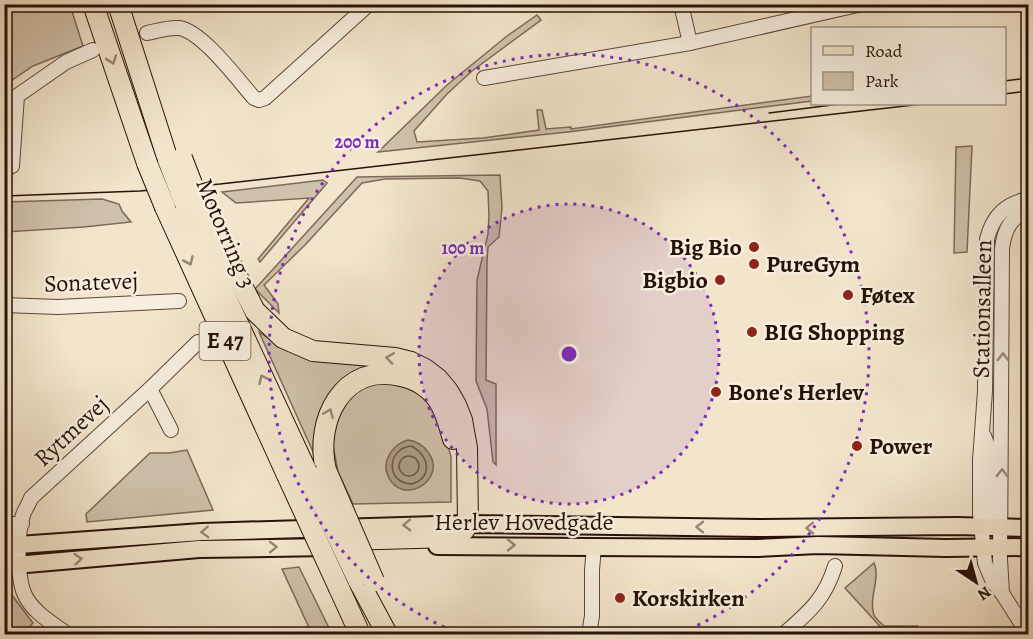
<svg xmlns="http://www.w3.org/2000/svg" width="1033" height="639" viewBox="0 0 1033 639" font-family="Alegreya,serif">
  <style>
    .green { fill: #d0c1ab; stroke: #7c6959; stroke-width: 1.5 }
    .water { fill: #ae9d89; stroke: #786555; stroke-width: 1.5 }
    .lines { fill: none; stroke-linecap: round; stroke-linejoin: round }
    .shore { stroke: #6a5748; stroke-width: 1.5 }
    .minor-casing { stroke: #5a4638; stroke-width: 16 }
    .major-casing { stroke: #271107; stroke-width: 20 }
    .highway-casing { stroke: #271107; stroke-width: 22 }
    .minor { stroke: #f7eede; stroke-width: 14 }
    .major { stroke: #f3e5cc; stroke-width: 16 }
    .highway { stroke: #f3e5cc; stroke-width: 20 }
    .tram { stroke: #271107; stroke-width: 1.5 }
    .highway-bridge-casing { stroke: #271107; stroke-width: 22; stroke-linecap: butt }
    .highway-bridge { stroke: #f3e5cc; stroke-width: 20 }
    .oneway { stroke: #978673 }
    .oneway2 { stroke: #998b7d }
    .ring { fill: none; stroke: #7b2cbf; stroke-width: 3; stroke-dasharray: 3 6 }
    .poi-dot { fill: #8f2418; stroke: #f7eede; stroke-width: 2 }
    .labels { text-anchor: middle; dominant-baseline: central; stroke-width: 5; stroke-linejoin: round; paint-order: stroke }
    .shield { fill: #f7eede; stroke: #655348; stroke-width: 1.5 }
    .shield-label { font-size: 22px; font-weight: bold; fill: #271107 }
    .street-label { font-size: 24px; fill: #271107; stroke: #f7eede }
    .poi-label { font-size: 24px; font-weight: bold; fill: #271107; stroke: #f7eede; text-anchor: start }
    .centre { fill: #7b2cbf; stroke: #f7eede; stroke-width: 3 }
    .ring-label { font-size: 18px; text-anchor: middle; font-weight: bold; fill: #7b2cbf; stroke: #f7eede; stroke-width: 5; stroke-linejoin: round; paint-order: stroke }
  </style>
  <rect width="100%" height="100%" fill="#f3e5cc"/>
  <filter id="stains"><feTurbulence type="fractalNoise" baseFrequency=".00333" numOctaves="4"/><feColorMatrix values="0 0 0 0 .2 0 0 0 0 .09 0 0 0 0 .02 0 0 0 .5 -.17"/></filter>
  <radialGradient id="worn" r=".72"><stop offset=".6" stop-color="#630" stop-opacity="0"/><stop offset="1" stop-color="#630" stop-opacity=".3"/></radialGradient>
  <!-- green -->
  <g class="green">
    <path d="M4 5H70L83 46 33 66 8 83 6 99 10 130H5Z"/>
    <path d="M537 15 541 20 472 71 447 94 414 131 417 142 483 138 539 130 537 110H542L546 129 571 127V129L812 96V101L568 132 378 152 447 85 507 36Z"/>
    <path d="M972 146 967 252 954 253 956 147Z"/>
    <path d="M500 175 502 208 499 237 488 247 487 261 486 380 496 384V465L493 462 487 409 476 381 477 280 488 234 489 216 488 191 480 181 460 178 385 179 362 183 305 245 264 285 278 304 279 313 255 289 357 177Z"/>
    <path d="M323 180 327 183 260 262 258 259 309 198 236 203 222 192Z"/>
    <path d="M102 199 119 204 122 211 131 222 84 227 5 232V202Z"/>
    <path d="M259 332 282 347 399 366 368 368 314 454Z"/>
    <path d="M395 380 421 390 439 413 451 457V502L353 504 338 472 332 440 340 410 355 391 374 382Z"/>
    <path d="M187 450 213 510 87 522 86 514 150 453H169Z"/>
    <path d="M874 563C881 578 868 599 874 615 876 619 881 623 884 626H917L907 634H903L897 630 891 634H887L845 588Z"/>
    <path d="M299 567 332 634H312L282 569Z"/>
    <path d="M5 586 33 623 23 634H5Z"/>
  </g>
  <!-- water -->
  <path class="water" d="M408 440C416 441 423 445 428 452 449 479 402 508 388 476 381 461 393 444 408 440Z"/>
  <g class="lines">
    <!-- shore -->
    <g class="shore">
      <path d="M411 446C430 455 433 479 411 484 384 482 388 448 411 446Z"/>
      <circle cx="409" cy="466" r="10"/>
    </g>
    <!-- minor casing -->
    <g class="minor-casing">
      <g id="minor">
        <path d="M681 4 690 43"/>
        <path d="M147 33C157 31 168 27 179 28 202 31 238 80 254 98L259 100 265 98 369 4"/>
        <path d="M484 78 690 43 862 4"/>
        <path d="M4 169 12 166 17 96 66 62 93 50"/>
        <path d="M4 305 58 307 179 301"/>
        <path d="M150 389 171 430"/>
        <path d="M984 436 990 451 989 518 991 526"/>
        <path d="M4 524H22"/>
        <path d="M1002 593 1000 559 1002 249C1004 231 1010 217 1028 211"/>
        <path d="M67 634C52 623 31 611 24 593 17 576 17 532 23 515 25 509 29 504 31 498L150 389 198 342"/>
        <path d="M589 634 592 616V570L594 546"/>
        <path d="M784 634C809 612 825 599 835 566"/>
        <path d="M1028 634 1002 593 993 582 985 563 980 514V460L985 391 987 239C993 216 1005 204 1028 199"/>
      </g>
    </g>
    <!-- major casing -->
    <g class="major-casing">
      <g id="major">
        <path d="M4 546 202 532 468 524 758 528 958 526 1028 528"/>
        <path d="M437 546 757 548 818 545 946 548 1028 547"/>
        <path d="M4 566 199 549 330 547"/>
      </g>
    </g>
    <!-- highway casing -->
    <g class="highway-casing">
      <g id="highway">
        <path d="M93 4 147 163"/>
        <path d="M118 4 168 160"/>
        <path d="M199 202 255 311 283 338 313 351 395 358 411 362 425 369 438 379 448 391 456 405 462 420 467 448 468 524C464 532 460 535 451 537L345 540 342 542"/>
        <path d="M185 204 223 291 306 470"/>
        <path d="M165 207 287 475"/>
        <path d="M326 470C314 421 343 362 401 376 416 379 430 388 438 400 446 412 449 425 453 439"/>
        <path d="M357 578 387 634"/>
        <path d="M339 588 360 634"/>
      </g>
    </g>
    <!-- minor -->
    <use href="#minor" class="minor"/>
    <!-- major -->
    <use href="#major" class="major"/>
    <!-- highway -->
    <use href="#highway" class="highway"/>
    <!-- tram -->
    <g class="tram">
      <path d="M1004 81 1028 78"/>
      <path d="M1004 94 1028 91"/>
      <path d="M769 113 840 104"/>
      <path d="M4 196 140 191 220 184 923 104"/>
    </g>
    <!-- highway-bridge casing -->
    <g class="highway-bridge-casing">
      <g id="highway-bridge">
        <path d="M182 158 199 202"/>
        <path d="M168 160 185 204"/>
        <path d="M147 163 165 207"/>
        <path d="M306 470 357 578"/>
        <path d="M326 470 374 581"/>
        <path d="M287 475 339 588"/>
      </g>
    </g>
    <!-- highway-bridge -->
    <use href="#highway-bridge" class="highway-bridge"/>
  </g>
  <!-- one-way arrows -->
  <defs><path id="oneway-chevron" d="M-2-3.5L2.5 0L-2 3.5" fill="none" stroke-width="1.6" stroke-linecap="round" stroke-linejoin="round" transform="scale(1.5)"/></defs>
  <g class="oneway">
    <use href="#oneway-chevron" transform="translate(112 60) rotate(71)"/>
    <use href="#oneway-chevron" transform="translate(189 261) rotate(66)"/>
    <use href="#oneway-chevron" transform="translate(390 358) rotate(-172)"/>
    <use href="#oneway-chevron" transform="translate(263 379) rotate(-115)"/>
    <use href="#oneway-chevron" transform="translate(329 413) rotate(-68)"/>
    <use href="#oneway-chevron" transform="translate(407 525) rotate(179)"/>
    <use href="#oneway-chevron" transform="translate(700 527) rotate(-179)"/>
    <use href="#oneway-chevron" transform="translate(810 528) rotate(179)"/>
    <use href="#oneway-chevron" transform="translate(205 532) rotate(178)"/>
    <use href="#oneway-chevron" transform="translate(511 545)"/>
    <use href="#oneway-chevron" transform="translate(273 547) rotate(-1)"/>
    <use href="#oneway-chevron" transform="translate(78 559) rotate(-5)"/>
  </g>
  <g class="oneway2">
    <use href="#oneway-chevron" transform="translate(1003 357) rotate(-90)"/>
    <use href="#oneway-chevron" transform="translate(1002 473) rotate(-89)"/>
  </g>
  <!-- distance rings -->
  <circle cx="569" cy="354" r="150" fill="#7b2cbf" fill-opacity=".12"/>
  <g class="ring">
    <circle cx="569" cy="354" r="150"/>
    <path d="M461 634A300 300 0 1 1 677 634"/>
  </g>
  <!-- markers -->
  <g class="poi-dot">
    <circle cx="754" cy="247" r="6"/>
    <circle cx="754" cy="264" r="6"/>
    <circle cx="720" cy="280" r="6"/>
    <circle cx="848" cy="295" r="6"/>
    <circle cx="752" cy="332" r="6"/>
    <circle cx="716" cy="392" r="6"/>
    <circle cx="857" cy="446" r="6"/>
    <circle cx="620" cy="598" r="6"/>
  </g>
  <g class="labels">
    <!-- shield labels -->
    <rect class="shield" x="199.5" y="322" width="51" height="38" rx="4.5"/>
    <g class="shield-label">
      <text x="225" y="341">E 47</text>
    </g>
    <!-- street labels -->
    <g class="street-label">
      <text transform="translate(226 233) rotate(67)">Motorring 3</text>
      <text transform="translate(91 282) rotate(-2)">Sonatevej</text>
      <text transform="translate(982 309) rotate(-89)">Stationsalleen</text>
      <text transform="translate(71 431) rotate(-43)">Rytmevej</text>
      <text x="524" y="522">Herlev Hovedgade</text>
    </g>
    <!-- poi labels -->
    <g class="poi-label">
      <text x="742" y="247" text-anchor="end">Big Bio</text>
      <text x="766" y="264">PureGym</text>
      <text x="708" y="280" text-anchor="end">Bigbio</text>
      <text x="860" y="295">Føtex</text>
      <text x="764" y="332">BIG Shopping</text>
      <text x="728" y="392">Bone's Herlev</text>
      <text x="869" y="446">Power</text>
      <text x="632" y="598">Korskirken</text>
    </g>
  </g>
  <circle cx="569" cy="354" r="9" class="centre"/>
  <g class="ring-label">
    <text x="357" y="148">200 m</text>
    <text x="463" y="254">100 m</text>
  </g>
  <!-- margin -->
  <rect width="1033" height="639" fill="none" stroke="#f3e5cc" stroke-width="24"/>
  <rect x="6" y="6" width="1021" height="627" fill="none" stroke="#271107" stroke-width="3"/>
  <rect x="12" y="12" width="1009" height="615" fill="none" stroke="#271107" stroke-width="1.5"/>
  <!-- legend -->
  <rect x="811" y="27" width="195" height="78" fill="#f7eede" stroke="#a49688" stroke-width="1.5"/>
  <rect x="823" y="46" width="30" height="9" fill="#f3e5cc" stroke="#a49688" stroke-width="1.5"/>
  <text x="865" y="57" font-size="18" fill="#271107">Road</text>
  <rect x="823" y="72" width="30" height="18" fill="#d0c1ab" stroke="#a49688" stroke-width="1.5"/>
  <text x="865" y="87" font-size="18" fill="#271107">Park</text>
  <!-- north arrow -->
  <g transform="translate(976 582) rotate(144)" stroke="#f7eede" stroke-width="4.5" paint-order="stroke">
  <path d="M0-4.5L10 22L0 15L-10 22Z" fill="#271107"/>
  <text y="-9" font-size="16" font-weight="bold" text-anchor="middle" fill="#271107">N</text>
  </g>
  <rect width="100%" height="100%" filter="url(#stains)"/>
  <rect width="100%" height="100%" fill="url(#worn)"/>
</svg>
